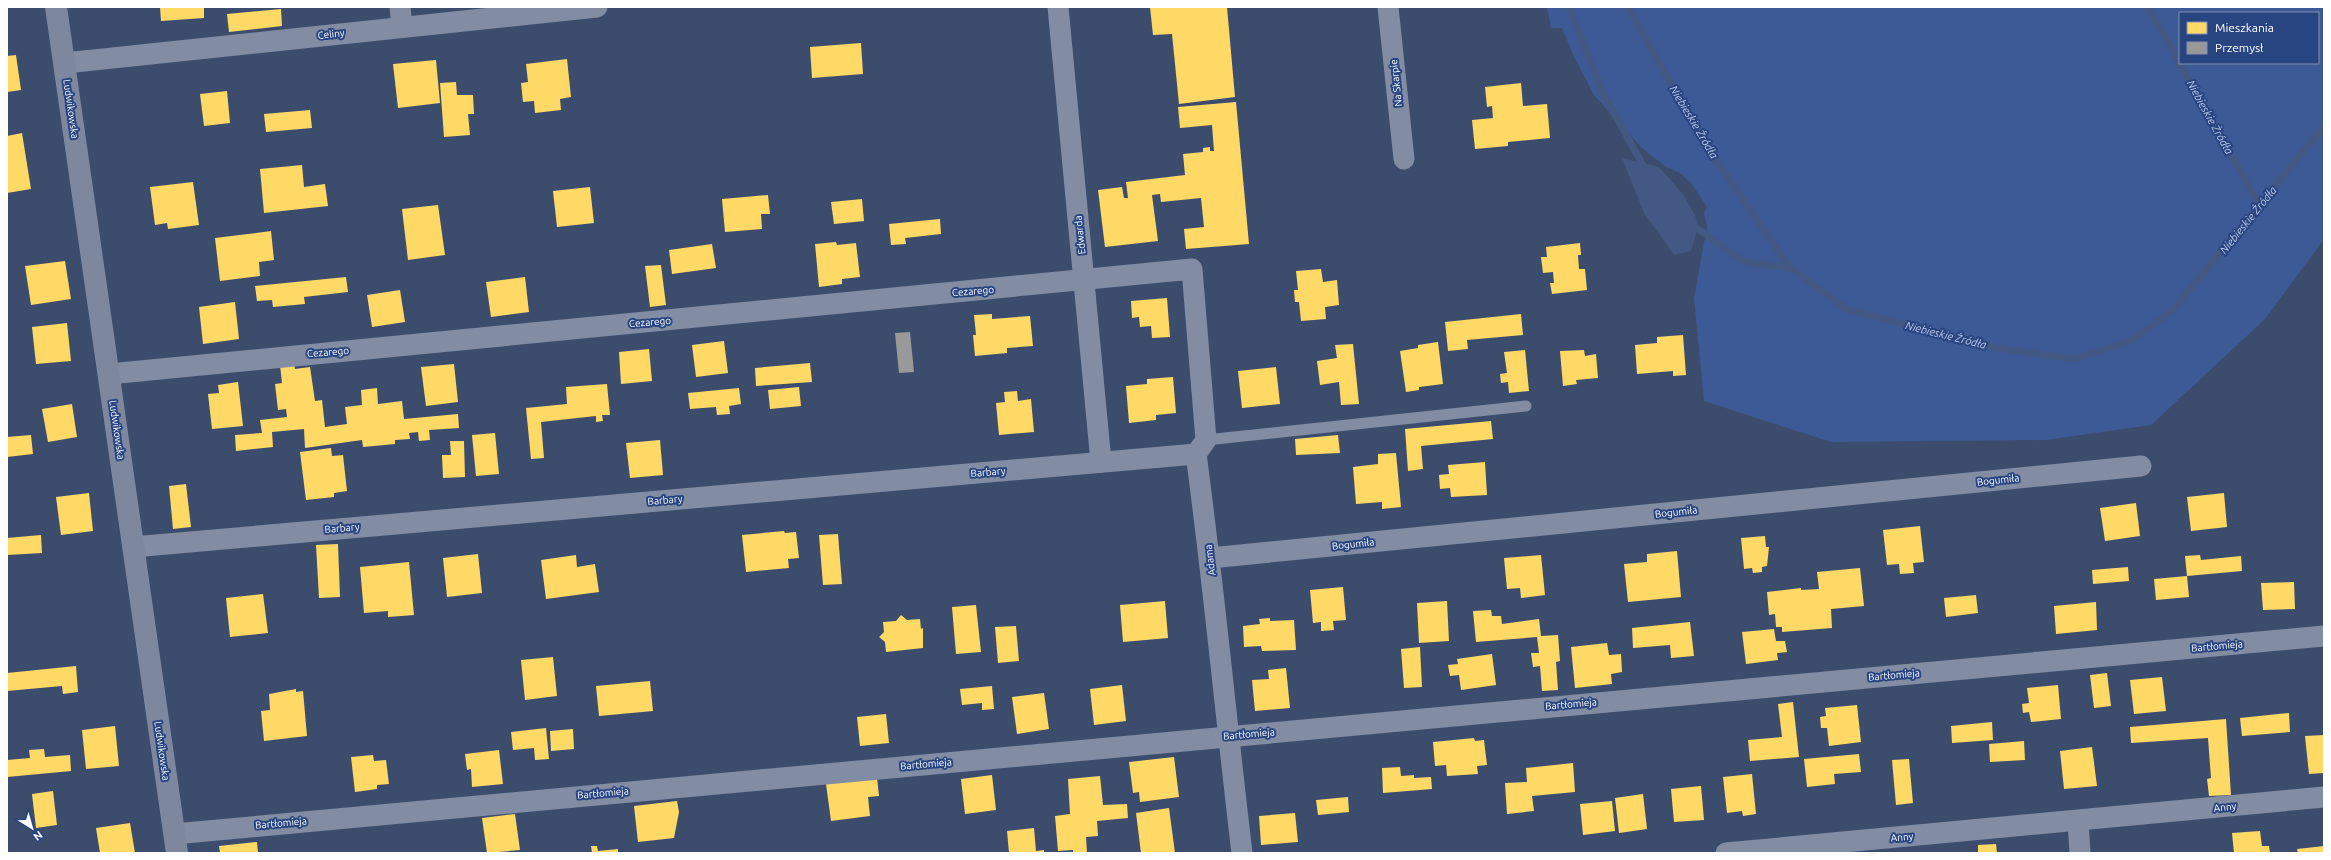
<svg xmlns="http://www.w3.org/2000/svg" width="2331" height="860" viewBox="0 0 2331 860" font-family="Ubuntu,sans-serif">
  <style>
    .green { fill: #3d5a97; fill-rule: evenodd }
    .water { fill: #445884 }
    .homes { fill: #ffd966 }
    .industry { fill: #999 }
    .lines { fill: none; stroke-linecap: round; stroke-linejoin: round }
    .stream { stroke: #445884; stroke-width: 7 }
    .lane { stroke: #828da3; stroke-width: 11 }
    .street { stroke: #828da3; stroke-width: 21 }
    .secondary { stroke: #7d889f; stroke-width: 22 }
    .labels { text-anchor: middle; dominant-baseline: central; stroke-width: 4; stroke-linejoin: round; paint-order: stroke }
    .street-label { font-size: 10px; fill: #fff; stroke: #284481 }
    .water-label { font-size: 11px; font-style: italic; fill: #bce; stroke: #284481 }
  </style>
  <rect width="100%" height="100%" fill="#3c4c6d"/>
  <!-- green -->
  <path class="green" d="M1547 7H2324V239L2265 319 2151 425 2046 440 1831 442 1704 401 1694 298 1707 227 1704 213 1707 207 1692 184 1680 173 1666 167 1642 148 1594 95 1574 57 1562 28H1551ZM2180 13H2318V63H2180Z"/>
  <!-- water -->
  <path class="water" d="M1622 158 1659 167 1683 194 1695 215 1698 228 1691 251 1674 255 1644 213Z"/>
  <!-- homes -->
  <g class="homes">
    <path d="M160 7H204V18L161 21Z"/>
    <path d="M1150 7H1227L1235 97 1179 104 1172 34 1153 35Z"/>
    <path d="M281 9 282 26 229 32 227 14Z"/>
    <path d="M861 43 863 74 812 78 810 47Z"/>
    <path d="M16 55 21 90 7 92V56Z"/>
    <path d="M567 59 571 97 560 99 561 110 535 113 534 101 523 102 521 83 528 82 526 64Z"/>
    <path d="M436 60 440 103 398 108 393 64Z"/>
    <path d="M456 82 457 95H473L474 114H468L470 135 444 137 440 83Z"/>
    <path d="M1521 83 1523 106 1547 104 1550 138 1508 142V146L1475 149 1472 120 1493 118 1492 106 1487 107 1485 87Z"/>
    <path d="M227 91 230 123 204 126 200 94Z"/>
    <path d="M1236 102 1249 244 1186 249 1184 229 1204 227 1201 198 1161 202 1160 194 1152 195 1158 241 1105 247 1098 190 1122 187 1124 198H1128L1126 182 1185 175 1183 154 1203 152V148L1210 147V151H1214L1212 125 1180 128 1178 107Z"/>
    <path d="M310 110 312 128 266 132 264 114Z"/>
    <path d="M22 133 31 189 7 193V136Z"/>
    <path d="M302 165 304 187 325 184 328 206 264 213 260 169Z"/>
    <path d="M193 182 199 225 168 229 167 223 155 225 150 187Z"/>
    <path d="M590 187 594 223 557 227 553 191Z"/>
    <path d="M768 195 770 214H761L762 229 725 232 722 199Z"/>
    <path d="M862 199 864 221 834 224 831 202Z"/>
    <path d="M438 205 445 255 408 260 402 209Z"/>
    <path d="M940 219 941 234 905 238 906 244 891 245 889 224Z"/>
    <path d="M271 231 274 260 259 262 260 276 220 281 215 238Z"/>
    <path d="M836 242 837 245 856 243 860 277 842 279V284L819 287 815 244Z"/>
    <path d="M1580 243 1581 255H1578L1579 269H1585L1587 290 1552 294 1550 283H1554L1553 272 1543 273 1541 257H1547L1546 247Z"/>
    <path d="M712 244 716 268 672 274 669 250Z"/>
    <path d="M65 261 71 299 31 305 25 266Z"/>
    <path d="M661 265 666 305 650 307 645 266Z"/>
    <path d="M1321 269 1323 282 1337 280 1339 305 1325 307 1326 319 1301 321 1299 302H1295L1294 290H1298L1296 271Z"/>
    <path d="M346 277 348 292 304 297 305 304 273 307 272 300 257 301 255 286Z"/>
    <path d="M525 277 529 312 491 317 486 282Z"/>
    <path d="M400 290 405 322 372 327 367 295Z"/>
    <path d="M1167 298 1170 337 1152 338 1151 326 1140 327 1139 317 1132 318 1131 301Z"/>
    <path d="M235 302 239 339 203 344 199 307Z"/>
    <path d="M992 314V319L1030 316 1033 346 1007 348V353L975 356 973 335H976L974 315Z"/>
    <path d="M1521 314 1523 335 1467 340 1468 349 1448 351 1445 322Z"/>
    <path d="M67 323 71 361 36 364 32 327Z"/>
    <path d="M1683 335 1686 375 1673 376V371L1637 374 1635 345 1657 343V337Z"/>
    <path d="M724 341 728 373 696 377 692 345Z"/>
    <path d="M1438 342 1443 384 1419 387V390L1406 392 1400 351 1418 348V345Z"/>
    <path d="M1353 344 1359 404 1341 405 1339 382 1320 385 1317 361 1337 358 1335 345Z"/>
    <path d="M649 349 652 381 621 384 619 352Z"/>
    <path d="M1525 350 1529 391 1509 393 1508 382 1501 383 1500 374 1507 373 1504 352Z"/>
    <path d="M1584 350 1585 356 1596 354 1598 378 1576 380 1577 384 1563 386 1560 351Z"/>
    <path d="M294 363 295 369 310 367 315 401 322 400 325 427 347 424 345 407 362 405 361 390 377 388 378 404 402 401 404 419 458 414 459 428 429 430 430 440 419 441 418 432 409 433 410 439 395 440V444L363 447 362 440 305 448 304 429 272 432 273 447 236 451 235 435 262 433 260 420 287 417 286 409 278 410 275 384 282 383 280 365Z"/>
    <path d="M810 363 812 382 756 386 755 368Z"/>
    <path d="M454 364 458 402 426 406 421 367Z"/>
    <path d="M1276 367 1280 404 1242 408 1238 371Z"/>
    <path d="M1173 377 1176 413 1156 415V420L1129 423 1126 386 1147 384V379Z"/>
    <path d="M238 382 243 426 212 429 208 394 219 393 218 385Z"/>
    <path d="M607 384 610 415H602L603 421 596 422V416L541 422 544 458 531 459 526 408 567 404 566 387Z"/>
    <path d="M799 387 801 406 770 409 768 390Z"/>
    <path d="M739 388 741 404 729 406 730 414 717 415 716 407 690 409 688 393Z"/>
    <path d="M1017 391 1018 401 1031 399 1034 432 999 435 996 403 1005 402 1004 392Z"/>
    <path d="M72 404 77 437 48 442 42 409Z"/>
    <path d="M1491 421 1493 439 1421 446 1423 469 1408 471 1405 429Z"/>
    <path d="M495 433 499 474 476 476 472 435Z"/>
    <path d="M31 435 33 454 7 457V437Z"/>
    <path d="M1338 435 1340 453 1296 455 1295 439Z"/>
    <path d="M660 440 663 475 630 478 626 443Z"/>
    <path d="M450 441H464L465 477 443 478 442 455H451Z"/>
    <path d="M331 448 332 456 343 455 347 491 334 493V497L306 500 300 452Z"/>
    <path d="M1396 453 1401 507 1382 509V502L1356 504 1353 467 1378 464V454Z"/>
    <path d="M1485 462 1487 495 1451 497 1450 488 1440 489 1439 475 1449 474 1448 465Z"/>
    <path d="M186 484 191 527 173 529 169 486Z"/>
    <path d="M89 493 93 531 61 535 56 497Z"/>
    <path d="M2224 493 2227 527 2191 531 2187 497Z"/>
    <path d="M2136 503 2140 536 2105 541 2100 508Z"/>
    <path d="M1920 526 1924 562 1913 563 1914 573 1900 574 1899 564 1887 565 1883 530Z"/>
    <path d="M784 531 785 533 796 532 799 558 788 559 789 568 746 572 742 535Z"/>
    <path d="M838 534 842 584 823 585 819 535Z"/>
    <path d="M41 535 42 553 7 555V538Z"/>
    <path d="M1765 536 1766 547H1769L1767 566 1762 567V572L1753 573 1752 568 1744 569 1741 538Z"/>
    <path d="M338 544 340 597 319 598 316 545Z"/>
    <path d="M1677 551 1681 597 1628 602 1624 564 1647 562V554Z"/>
    <path d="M478 554 482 593 447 597 443 558Z"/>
    <path d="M576 555 577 567 595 564 599 592 546 599 541 560Z"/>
    <path d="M1541 555 1545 595 1521 598 1520 588 1507 589 1504 558Z"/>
    <path d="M2200 555 2201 560 2241 556 2242 571 2187 576 2185 556Z"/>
    <path d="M409 562 414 615 388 617V611L364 613 360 567Z"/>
    <path d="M2128 567 2129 581 2093 584 2092 570Z"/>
    <path d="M1860 568 1864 606 1831 609 1832 628 1782 632V627H1776L1775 614 1769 615 1767 592 1801 588V590L1819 589 1817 572Z"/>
    <path d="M2187 576 2189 597 2156 600 2154 579Z"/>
    <path d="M2294 582 2295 609 2263 610 2261 583Z"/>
    <path d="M1343 587 1346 620 1333 621 1334 630 1321 631V622L1313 623 1310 590Z"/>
    <path d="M263 594 268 633 230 637 226 598Z"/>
    <path d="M1976 595 1978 613 1946 617 1944 598Z"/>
    <path d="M1165 601 1168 638 1123 642 1120 605Z"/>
    <path d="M1447 601 1449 641 1419 643 1417 603Z"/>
    <path d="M2096 602 2097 630 2056 634 2054 606Z"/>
    <path d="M976 605 981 652 956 654 952 607Z"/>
    <path d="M1491 610 1492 616H1501L1502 624 1539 619 1541 636 1558 635 1560 661 1556 662 1558 690 1542 691 1540 666 1533 667 1531 653H1539L1537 637 1476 642 1473 611Z"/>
    <path d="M901 615 907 620 920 619 921 629 923 628V648L886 652 885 642 879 637 884 632 883 622 896 621Z"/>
    <path d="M1270 618V621L1294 620 1296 650 1262 651 1261 646 1244 647 1243 626 1260 624 1259 619Z"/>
    <path d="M1690 622 1694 656 1671 658 1670 645 1633 648 1632 628Z"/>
    <path d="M1016 626 1019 661 998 663 995 627Z"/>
    <path d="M1774 629 1776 641H1785L1787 652 1777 653 1778 660 1746 664 1742 632Z"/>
    <path d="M1607 643 1609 655 1621 654 1622 672 1611 674 1612 684 1575 688 1571 647Z"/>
    <path d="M1420 647 1422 687 1404 688 1401 649Z"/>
    <path d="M1492 654 1496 685 1461 690 1459 675 1450 676 1448 665 1458 664 1457 659Z"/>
    <path d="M553 657 557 696 525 700 521 660Z"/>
    <path d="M76 666 78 692 63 694 62 686 7 691V673Z"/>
    <path d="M1286 668 1290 708 1255 711 1252 680 1269 679 1268 670Z"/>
    <path d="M2107 673 2111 706 2094 708 2090 675Z"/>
    <path d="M2162 677 2166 711 2134 714 2130 680Z"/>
    <path d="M650 681 653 711 599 716 596 686Z"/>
    <path d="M1122 685 1126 721 1094 725 1090 689Z"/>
    <path d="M2058 685 2061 719 2031 722 2029 712 2023 713 2022 704 2029 703 2027 688Z"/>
    <path d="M992 686 994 709 982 710V703L962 705 960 689Z"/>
    <path d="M296 689V692L303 691 307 736 264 741 261 711 270 710 269 694Z"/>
    <path d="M1044 693 1049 729 1017 734 1012 697Z"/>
    <path d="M1793 702 1799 757 1750 761 1748 740 1782 737 1778 704Z"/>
    <path d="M1857 705 1861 742 1829 746 1827 728H1821L1820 717 1826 716 1825 708Z"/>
    <path d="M2289 713 2290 732 2242 736 2240 718Z"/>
    <path d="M886 714 889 743 860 746 857 717Z"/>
    <path d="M2226 719 2231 795 2209 796 2207 779 2211 778 2208 738 2131 743 2130 727Z"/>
    <path d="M1992 722 1993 740 1952 743 1951 726Z"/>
    <path d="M115 726 119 766 86 769 82 730Z"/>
    <path d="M546 728 549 759 535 760 534 748 513 750 511 732Z"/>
    <path d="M573 729 574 749 551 751 550 731Z"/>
    <path d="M2324 735V773L2309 774 2305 736Z"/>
    <path d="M1474 738 1475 741 1484 740 1487 765 1477 766 1478 774 1447 776 1446 765 1435 766 1433 742Z"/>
    <path d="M2024 741 2025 760 1990 762 1989 744Z"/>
    <path d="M2092 747 2097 786 2064 789 2060 751Z"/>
    <path d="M44 749 45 757 70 755 71 771 7 777V760L30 758 29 750Z"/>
    <path d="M499 750 503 784 472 787 471 769 467 770 465 754Z"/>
    <path d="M1859 754 1861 772 1834 774 1835 784 1807 787 1804 759Z"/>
    <path d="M373 755 374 761 386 760 389 784 377 785V789L355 792 351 757Z"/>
    <path d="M1174 757 1179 797 1140 802 1139 792 1133 793 1129 762Z"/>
    <path d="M1909 759 1913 803 1896 805 1892 760Z"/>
    <path d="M1573 763 1575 792 1532 796 1534 811 1507 814 1505 783 1527 782 1526 768Z"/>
    <path d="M1400 767 1401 776 1414 775V778L1431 777 1432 789 1383 793 1382 768Z"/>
    <path d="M1752 774 1756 814 1743 816 1742 811 1727 813 1723 777Z"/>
    <path d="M992 775 996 810 965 814 961 779Z"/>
    <path d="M1100 776 1103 805 1127 804 1128 818 1097 821 1098 836 1086 837 1087 853H1073V850L1058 851 1055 816 1070 814 1068 779Z"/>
    <path d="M877 778 879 796 868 797 870 816 831 821 826 784Z"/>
    <path d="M1701 786 1704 820 1674 822 1671 789Z"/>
    <path d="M53 791 57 825 36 828 32 794Z"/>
    <path d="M1643 794 1647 829 1619 833 1615 798Z"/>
    <path d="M1348 797 1349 812 1318 815 1316 800Z"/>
    <path d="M677 801 679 812 674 838 638 842 634 806Z"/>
    <path d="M1612 801 1615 831 1583 835 1580 804Z"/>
    <path d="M1169 808 1175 853H1141L1136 813Z"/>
    <path d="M1295 813 1298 842 1261 845 1259 816Z"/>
    <path d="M515 814 520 850 487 853 482 818Z"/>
    <path d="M130 823 135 853H100L96 828Z"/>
    <path d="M1034 828 1036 851 1044 850V853H1009L1007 831Z"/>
    <path d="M2260 831 2262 846H2269L2270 853H2234L2232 833Z"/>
    <path d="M257 842 258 853H220L219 846Z"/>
    <path d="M1996 844 1997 853H1978V845Z"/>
    <path d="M591 846H597L598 851 618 849V853H592Z"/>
    <path d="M2324 846V853H2298L2297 849Z"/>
  </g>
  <!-- industry -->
  <path class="industry" d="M910 332 914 372 899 373 895 333Z"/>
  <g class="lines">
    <!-- stream -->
    <g class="stream">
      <path d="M1569 7 1602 91 1646 171"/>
      <path d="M1628 7 1703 141 1790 268 1846 309 1996 348 2075 359 2130 341 2172 311 2324 126"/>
      <path d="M2148 7 2260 206"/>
      <path d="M1691 224 1744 262 1790 268"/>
    </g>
    <!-- lane -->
    <path class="lane" d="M1206 440 1526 406"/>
    <!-- street -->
    <g class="street">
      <path d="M400 7 402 27"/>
      <path d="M1058 7 1101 462"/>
      <path d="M1388 7 1404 159"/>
      <path d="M65 63 597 7"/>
      <path d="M109 374 1192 269 1206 440 1196 454C1214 587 1226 720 1242 853"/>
      <path d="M133 547 1196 454"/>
      <path d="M1210 558 2141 466"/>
      <path d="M2078 821 2080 853"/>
      <path d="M174 834 2324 636"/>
      <path d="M1726 853 2324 797"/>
    </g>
    <!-- secondary -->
    <path class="secondary" d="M56 7 177 853"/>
  </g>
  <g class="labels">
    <!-- street labels -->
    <g class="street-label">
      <text transform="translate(331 34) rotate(-6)">Celiny</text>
      <text transform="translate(1396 83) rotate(-96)">Na Skarpie</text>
      <text transform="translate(71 109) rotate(82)">Ludwikowska</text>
      <text transform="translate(1080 235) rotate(-96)">Edwarda</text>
      <text transform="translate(973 291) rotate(-5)">Cezarego</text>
      <text transform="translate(650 322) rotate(-5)">Cezarego</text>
      <text transform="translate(328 352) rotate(-5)">Cezarego</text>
      <text transform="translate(117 430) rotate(82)">Ludwikowska</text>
      <text transform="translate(988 472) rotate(-5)">Barbary</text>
      <text transform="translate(1998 480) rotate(-6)">Bogumiła</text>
      <text transform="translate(665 500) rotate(-5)">Barbary</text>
      <text transform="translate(1676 512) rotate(-6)">Bogumiła</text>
      <text transform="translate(342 528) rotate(-5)">Barbary</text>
      <text transform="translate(1353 544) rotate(-6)">Bogumiła</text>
      <text transform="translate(1210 560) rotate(-97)">Adama</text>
      <text transform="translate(2217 646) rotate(-5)">Bartłomieja</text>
      <text transform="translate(1894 675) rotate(-5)">Bartłomieja</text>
      <text transform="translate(1571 704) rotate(-5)">Bartłomieja</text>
      <text transform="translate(1249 734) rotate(-5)">Bartłomieja</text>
      <text transform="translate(162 751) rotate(82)">Ludwikowska</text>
      <text transform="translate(926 764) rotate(-5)">Bartłomieja</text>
      <text transform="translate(603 793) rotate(-5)">Bartłomieja</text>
      <text transform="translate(2225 807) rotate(-6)">Anny</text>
      <text transform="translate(281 823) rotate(-5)">Bartłomieja</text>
      <text transform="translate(1902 837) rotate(-5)">Anny</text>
    </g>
    <!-- water labels -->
    <g class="water-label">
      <text transform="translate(2210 117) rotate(61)">Niebieskie Żródła</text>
      <text transform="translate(1694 122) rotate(59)">Niebieskie Źródła</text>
      <text transform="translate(2248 220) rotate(-51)">Niebieskie Źródła</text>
      <text transform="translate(1946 335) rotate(14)">Niebieskie Źródła</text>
    </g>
  </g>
  <!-- border -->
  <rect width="2331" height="860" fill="none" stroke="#ffffff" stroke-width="16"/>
  <!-- legend -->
  <rect x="2179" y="12" width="140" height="52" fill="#284481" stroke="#7e8fb3"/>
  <rect x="2187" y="22" width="20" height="12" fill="#ffd966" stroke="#7e8fb3"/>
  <text x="2215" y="32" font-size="12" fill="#ffffff">Mieszkania</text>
  <rect x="2187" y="42" width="20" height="12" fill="#999999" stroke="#7e8fb3"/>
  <text x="2215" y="52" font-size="12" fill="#ffffff">Przemysł</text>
  <!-- north arrow -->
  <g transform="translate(32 828) rotate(143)" stroke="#284481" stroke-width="3" paint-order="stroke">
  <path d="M0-3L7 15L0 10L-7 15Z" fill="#ffffff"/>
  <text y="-6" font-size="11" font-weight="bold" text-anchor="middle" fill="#ffffff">N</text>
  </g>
</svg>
